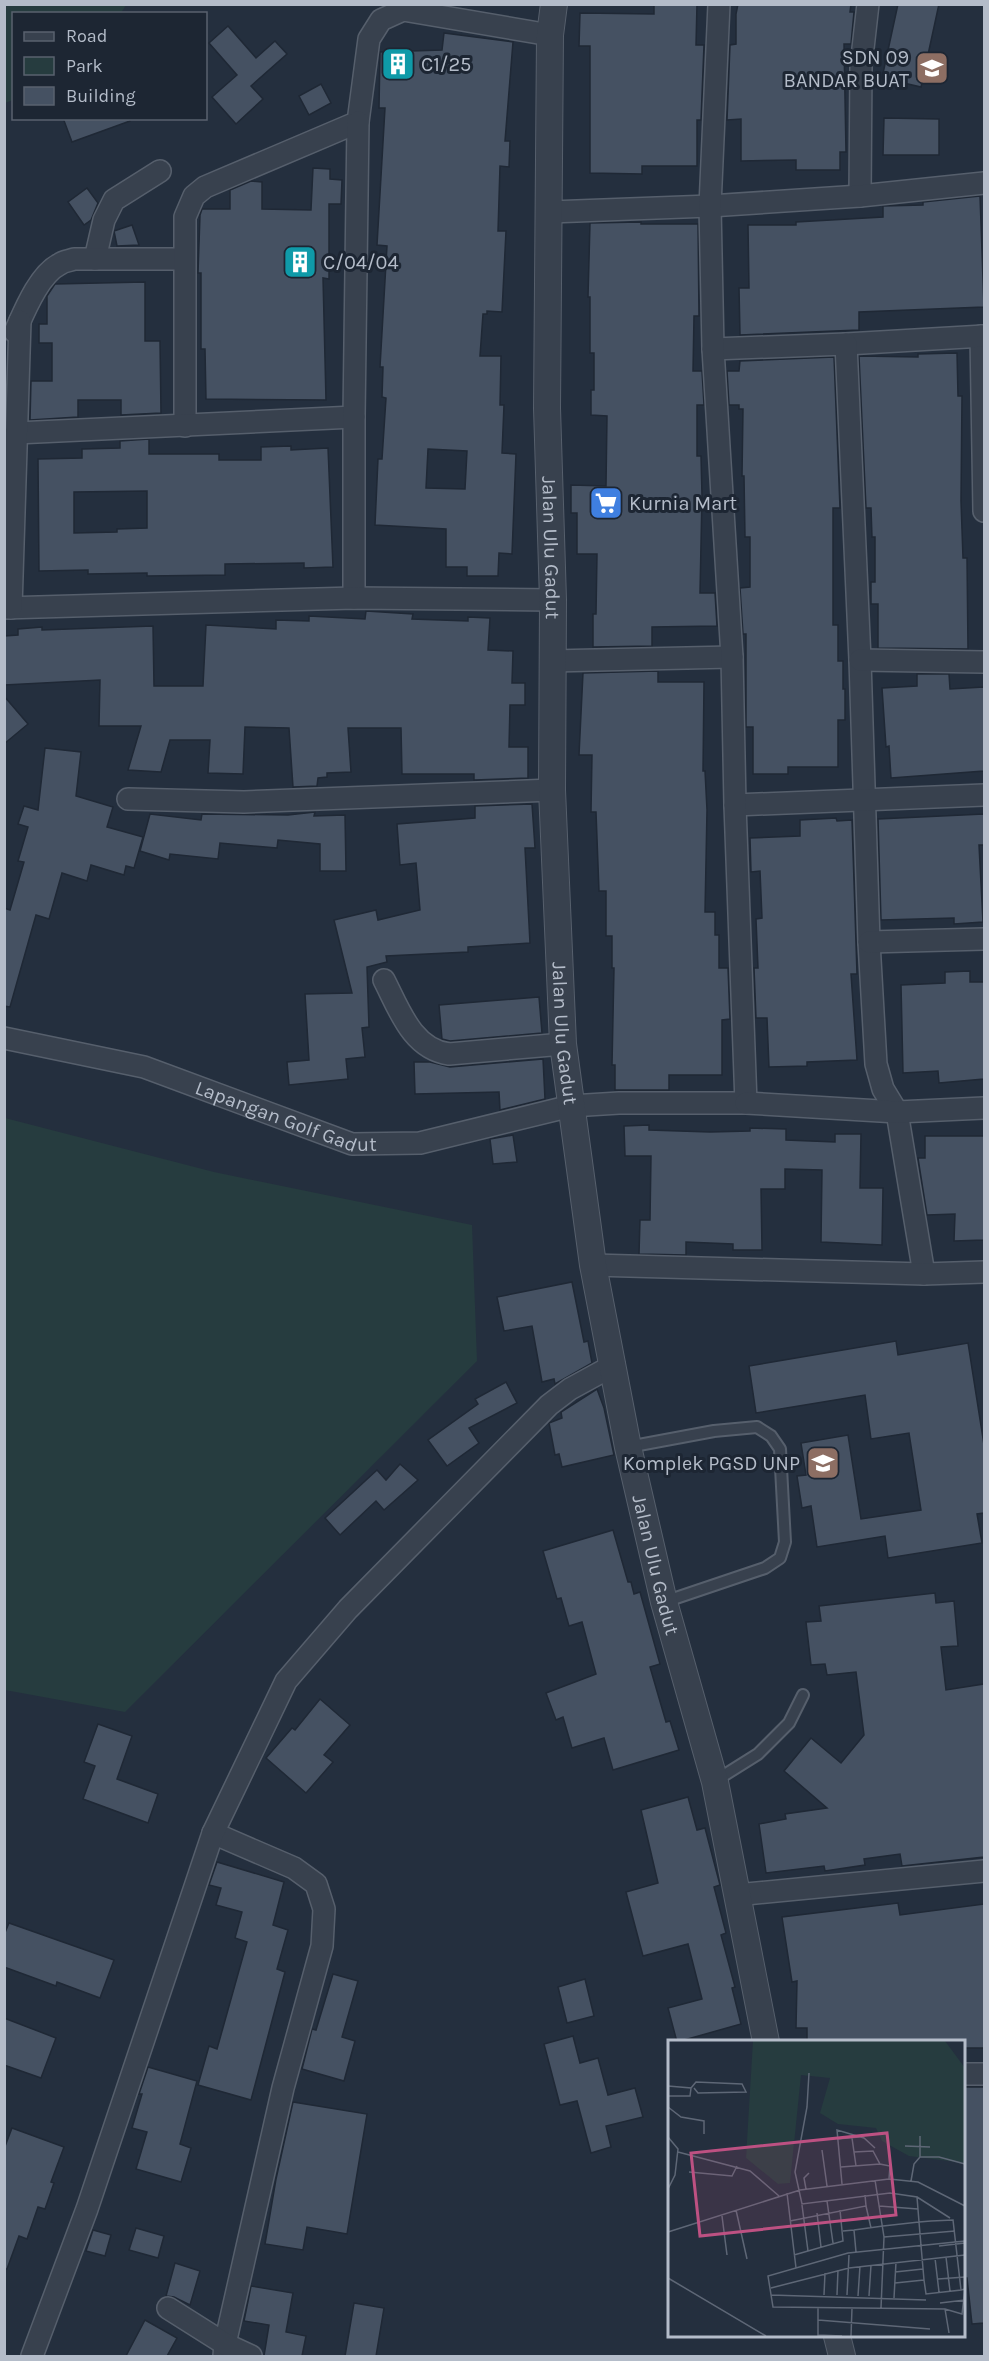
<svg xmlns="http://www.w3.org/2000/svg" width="989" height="2361" viewBox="0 0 989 2361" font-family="Karla,sans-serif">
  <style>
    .green { fill: #263c3f }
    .building { fill: #455162; stroke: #1f2835; stroke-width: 1.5; fill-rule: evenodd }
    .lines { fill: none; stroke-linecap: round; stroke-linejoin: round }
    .service-casing { stroke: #565f6c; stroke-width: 14 }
    .minor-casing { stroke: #565f6c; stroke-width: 24 }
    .tertiary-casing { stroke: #565f6c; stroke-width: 28 }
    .service { stroke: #38414e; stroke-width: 10 }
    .minor { stroke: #38414e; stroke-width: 21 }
    .tertiary { stroke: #38414e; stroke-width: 26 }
    .labels { text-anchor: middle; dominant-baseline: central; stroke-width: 6; stroke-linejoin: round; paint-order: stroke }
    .poi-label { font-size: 20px; fill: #b4bcc9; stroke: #1d2633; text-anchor: start }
    .street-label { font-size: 20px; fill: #b4bcc9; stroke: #1d2633 }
    .inset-road { fill: none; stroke: #5e6776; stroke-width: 1.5 }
    .view { fill: #bd5182; fill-opacity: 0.15; stroke: #bd5182; stroke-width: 3 }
    .inset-edge { fill: none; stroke: #b4bcc9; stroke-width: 3 }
  </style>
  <rect width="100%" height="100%" fill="#242f3e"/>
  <!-- green -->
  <g class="green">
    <path d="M5 4H126V5L121 13 14 14 13 100 5 103Z"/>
    <path d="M5 1118 214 1172 472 1225 477 1361 125 1712 5 1690Z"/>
  </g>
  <!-- building -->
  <g class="building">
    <path d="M654 4H697L696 45H704L701 120H697V166H642V174L590 173V46H579L580 13 654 14Z"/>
    <path d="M738 4H851L850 12H854L851 44H844L846 152H840V170H796V160L741 161V119L727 120 730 45 736 44V14Z"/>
    <path d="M898 4H939L921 87 882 78Z"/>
    <path d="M228 26 256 58 275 41 287 54 251 86 263 99 236 124 212 97 237 75 209 43Z"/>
    <path d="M444 33 513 42 505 141H510L509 167 500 166 498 231H506L502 312 487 311V314H483L480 356H501L500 405H504L502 453 516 454 512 554 499 553 498 576H467V567H446V529L375 525 378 459H382L386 398 382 397 383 367H380L387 246 377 245 385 108H379L380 52 442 50ZM428 449 467 451 465 489 426 488Z"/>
    <path d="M321 84 331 103 309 115 299 96Z"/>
    <path d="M63 118H130V121L72 142Z"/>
    <path d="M884 118 939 119V155H883Z"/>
    <path d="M313 168 330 169V179L342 180 341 204H329V279L323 278 326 400 206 399 205 349H201V273H198L200 215 202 209H230V190L251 181 262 182V209L311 210Z"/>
    <path d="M87 188 98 203 91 220 84 225 68 202Z"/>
    <path d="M980 196 984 307 859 312V330L740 335 739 288H749L748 225H796V222L883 217V206L923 205V202Z"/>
    <path d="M641 222V224H698L699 316H694L693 371H702L704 405H697V456H701L702 496 700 593H715L717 626 652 627V646L593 647V614H596L597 554H577V513H571V485L606 486 607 416 591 415V390H594V353H590V297H588L590 223Z"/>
    <path d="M132 225 139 245 117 246 114 231Z"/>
    <path d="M145 282V341H160L161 413 121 415V400H78V417L30 420 31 381H52V343H39V324H47V296L55 284Z"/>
    <path d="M957 353 958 396H962L961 501 963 558H967L968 649 878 648V604H871V582H875V537H872L871 508H866L859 356 918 357V354Z"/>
    <path d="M834 357 840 508H833V625H838V661H843V689H845V720H838V767H788V774H753V727H746V634H743L740 588 750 587V537H745L744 476H742L743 409H739V405H729L727 371H739L740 361Z"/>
    <path d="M149 439V454H219V460H261V447L291 446V450L328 448 333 567 304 568V563L225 564V575L147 576V573L88 574V570L39 571 38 459 82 458V449L120 448V441ZM147 491V528L117 529V532L74 533V492Z"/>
    <path d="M366 611 413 614 412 619 468 621V617L490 618 488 650 513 651 512 683H525V705H510L509 747H528V778L474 780V774H402L401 728H348L351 772 327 773V777L318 778 317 786 293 787 289 728 245 727 243 774 208 773 210 740H170L161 772 128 770 141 726H99L100 680 4 685V636L18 635V629L42 627V630L153 626 154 686H203L206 625 276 629V620L309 621V616L365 619Z"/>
    <path d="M658 671V682H704L703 771H705L707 810 705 912H715V935H719V968H728L730 1019 722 1020V1075H669V1090H615V1065H612L614 968H612V936H606V891H599L596 812H591L592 755H579L583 673Z"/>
    <path d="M917 674H949L950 689 984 687V771L891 778 889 746 886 747 882 688 917 686Z"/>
    <path d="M4 696 28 724 4 744Z"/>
    <path d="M45 748 81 752 76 796 113 807 107 827 143 837 134 868 126 866 124 875 91 865 87 881 62 873 49 919 36 915 10 1007 4 1006V908L10 910 24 862 18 861 28 827 18 824 24 806 38 810Z"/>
    <path d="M532 804 535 848H525L530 943 468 947V952L386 956 387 962 367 967 369 1027 362 1028 365 1057 346 1059 348 1079 289 1085 287 1062 309 1060 305 994 352 993 334 920 376 910 378 920 420 910 416 863 400 865 397 824 475 818V806Z"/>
    <path d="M315 812 314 816 345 815 346 871H320V844L278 840 277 848 220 843 218 859 170 854 169 860 140 851 150 814 201 820 202 814 288 815Z"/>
    <path d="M984 814V845H979L983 922 954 924V918L881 920 878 819Z"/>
    <path d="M836 818 837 821 852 820 857 974H851L857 1060 807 1062V1066L769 1067 767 1018H756L754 968H758L756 919 762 918 760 871 751 872 750 838 800 836V820Z"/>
    <path d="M970 971V982H984V1079L939 1083 938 1071 903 1073 901 985 945 983V972Z"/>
    <path d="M539 997 542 1033 450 1041 442 1039 439 1005Z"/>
    <path d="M543 1059 545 1099 500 1110 499 1092 415 1094 414 1062H430L450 1067Z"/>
    <path d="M649 1125V1130L710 1132 750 1131V1128L786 1129V1140L835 1142V1134H861L860 1188H883L882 1245 821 1242 822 1170 785 1169V1189H761L762 1250H733V1244L686 1242V1255L639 1254 640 1220H650L651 1156H625L624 1126Z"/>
    <path d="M513 1135 517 1162 493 1164 490 1139Z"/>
    <path d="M925 1136H984V1240L954 1241 955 1214 927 1215 918 1158H925Z"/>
    <path d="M572 1282 584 1342 588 1341 592 1363 555 1384 554 1379 542 1382 532 1326 504 1331 497 1297Z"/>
    <path d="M896 1341 898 1355 968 1343 984 1445V1513L977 1514 982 1543 888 1558 885 1536 817 1547 811 1506 802 1508 797 1476 806 1475 801 1443 848 1435 861 1519 921 1510 909 1433 871 1439 865 1395 756 1413 749 1366Z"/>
    <path d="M506 1382 517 1403 469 1428 479 1443 447 1466 428 1440 478 1404 475 1399Z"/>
    <path d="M597 1389 604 1408 614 1455 562 1467 559 1454 555 1455 549 1423 562 1418 561 1412Z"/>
    <path d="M400 1464 418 1480 384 1510 376 1501 340 1535 325 1518 377 1470 386 1480Z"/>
    <path d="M613 1530 628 1582H631L634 1594 640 1592 660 1664 650 1667 666 1722 670 1721 679 1750 613 1770 604 1738 572 1748 563 1717 556 1720 546 1693 596 1674 582 1622 569 1626 561 1598 557 1599 543 1551Z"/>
    <path d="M935 1593 936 1603 954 1601 958 1646 941 1647 946 1690 984 1684V1857L902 1866 900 1854 864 1859 865 1865 825 1871 824 1866 766 1873 759 1824 786 1819 785 1814 827 1808 784 1771 811 1738 841 1763 864 1735 856 1672 827 1675 825 1664 811 1665 806 1622 821 1621 819 1606Z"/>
    <path d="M320 1699 350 1725 324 1755 333 1762 306 1793 266 1758 292 1728 295 1730Z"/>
    <path d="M98 1724 132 1736 117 1779 158 1794 148 1823 83 1799 95 1766 84 1762Z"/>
    <path d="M688 1797 697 1830 705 1828 720 1885 714 1887 726 1933 721 1935 735 1987 732 1988 741 2024 677 2042 668 2008 702 1999 688 1944 643 1956 626 1892 658 1883 641 1810Z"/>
    <path d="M217 1862 284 1882 273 1925 288 1930 277 1969 285 1972 251 2100 198 2085 209 2046 217 2049 247 1942 235 1938 242 1912 216 1905 221 1888 209 1885Z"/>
    <path d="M898 1903 900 1915 984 1904V2048H963V2042H807V2028H796L797 1981 792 1982 782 1917Z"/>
    <path d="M9 1923 114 1960 100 1998 57 1982 56 1986 4 1967V1935Z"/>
    <path d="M333 1974 358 1981 342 2037 355 2041 344 2081 302 2069 312 2029 316 2030Z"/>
    <path d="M585 1979 594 2016 567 2023 558 1987Z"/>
    <path d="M4 2018 56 2038 41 2078 4 2065Z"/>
    <path d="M573 2036 580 2063 598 2058 608 2095 635 2088 643 2117 606 2126 611 2147 591 2153 577 2101 560 2105 544 2044Z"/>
    <path d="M148 2067 197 2081 180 2144 191 2148 181 2182 136 2169 147 2132 132 2128 142 2094H139Z"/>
    <path d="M963 2087H984V2323L972 2324 967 2278H963Z"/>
    <path d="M293 2102 367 2114 347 2234 307 2227 303 2250 265 2244 276 2179Z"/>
    <path d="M12 2128 64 2147 51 2182 54 2183 45 2209 38 2207 27 2239 19 2236 7 2269H4V2149Z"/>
    <path d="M136 2228 164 2236 158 2258 129 2250Z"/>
    <path d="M93 2230 111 2235 105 2256 86 2251Z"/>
    <path d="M175 2263 200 2271 190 2305 174 2297 166 2296Z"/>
    <path d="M251 2286 293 2293 286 2332 306 2336 302 2356H264L269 2325 244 2321Z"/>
    <path d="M354 2303 384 2308 376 2356H345Z"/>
    <path d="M145 2320 177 2338 167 2356H126Z"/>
  </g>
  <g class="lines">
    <!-- service casing -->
    <g class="service-casing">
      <g id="service">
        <path d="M628 1447 714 1431 757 1427 771 1436 780 1449 785 1542 780 1558 765 1568 664 1602"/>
        <path d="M715 1781 758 1754 789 1723 803 1695"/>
      </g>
    </g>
    <!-- minor casing -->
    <g class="minor-casing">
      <g id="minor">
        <path d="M860 196 861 66 868 4"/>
        <path d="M550 212 710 206 860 196 984 183"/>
        <path d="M95 259 104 220 114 200 160 171"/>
        <path d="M15 332C24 312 39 274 60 264 64 261 69 261 74 259H184"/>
        <path d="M981 336 984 511"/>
        <path d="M846 344 984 336"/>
        <path d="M713 349 846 344 860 660 869 942 876 1064 883 1089 897 1112 924 1274"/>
        <path d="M185 426V217L194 196 205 187 358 122 369 39 381 20 403 10 550 35"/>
        <path d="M16 433 354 417"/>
        <path d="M354 598V417L358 122"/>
        <path d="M4 608 354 598 553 600"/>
        <path d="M11 608 20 321"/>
        <path d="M860 660 984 662"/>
        <path d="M551 661 732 657"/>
        <path d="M128 799 244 802 552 790"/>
        <path d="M735 805 984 795"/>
        <path d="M869 942 984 939"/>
        <path d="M384 980C399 1009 412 1049 449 1054L563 1044"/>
        <path id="s1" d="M4 1038 144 1067 352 1144 420 1143 571 1106 619 1103H746L735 805 732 657 713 349 710 206 719 4"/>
        <path d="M746 1103 897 1112 984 1108"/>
        <path d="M593 1265 924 1274 984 1272"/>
        <path d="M213 1833 294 1868 316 1884 324 1909 322 1946 283 2088 225 2344 224 2356"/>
        <path d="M736 1895 984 1871"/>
        <path d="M964 2074H984"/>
        <path d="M168 2308 225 2344 251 2356"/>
        <path d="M32 2356 87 2209 213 1833 286 1681 348 1609 549 1405 570 1389 614 1365"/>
      </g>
    </g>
    <!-- tertiary casing -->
    <g class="tertiary-casing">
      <g id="tertiary">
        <path id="s2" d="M554 4 550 35 547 408 553 600 552 790 563 1044 593 1265 628 1447 664 1602 715 1782 766 2042"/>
        <path d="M837 2336 842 2356"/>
      </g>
    </g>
    <!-- service -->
    <use href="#service" class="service"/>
    <!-- minor -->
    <use href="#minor" class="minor"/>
    <!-- tertiary -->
    <use href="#tertiary" class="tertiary"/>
  </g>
  <!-- icons -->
  <defs>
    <g id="building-square" transform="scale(1.725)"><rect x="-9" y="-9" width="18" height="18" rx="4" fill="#0f9aa8" stroke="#1d2633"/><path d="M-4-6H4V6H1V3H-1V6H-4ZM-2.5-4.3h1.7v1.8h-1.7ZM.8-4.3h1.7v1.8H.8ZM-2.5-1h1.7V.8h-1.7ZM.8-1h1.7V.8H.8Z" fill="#fff"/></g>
    <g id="school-square" transform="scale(1.725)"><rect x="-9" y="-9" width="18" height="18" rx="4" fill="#8d6e63" stroke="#1d2633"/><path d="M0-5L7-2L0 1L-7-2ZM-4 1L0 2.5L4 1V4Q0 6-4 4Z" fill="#fff"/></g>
    <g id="supermarket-square" transform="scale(1.725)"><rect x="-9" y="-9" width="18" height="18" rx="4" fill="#3f7fe0" stroke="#1d2633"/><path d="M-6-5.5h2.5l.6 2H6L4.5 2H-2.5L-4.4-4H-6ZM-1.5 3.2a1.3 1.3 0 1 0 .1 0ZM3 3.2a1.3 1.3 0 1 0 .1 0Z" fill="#fff"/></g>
    <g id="university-square" transform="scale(1.725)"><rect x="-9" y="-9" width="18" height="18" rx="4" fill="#8d6e63" stroke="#1d2633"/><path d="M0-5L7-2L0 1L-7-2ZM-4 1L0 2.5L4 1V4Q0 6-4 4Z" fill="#fff"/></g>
  </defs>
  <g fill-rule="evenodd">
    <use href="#building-square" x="398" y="64"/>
    <use href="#school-square" x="932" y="68"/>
    <use href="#building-square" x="300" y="262"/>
    <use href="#supermarket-square" x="606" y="503"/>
    <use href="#university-square" x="823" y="1463"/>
  </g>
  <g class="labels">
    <!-- poi labels -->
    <g class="poi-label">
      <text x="909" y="57" text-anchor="end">SDN 09<tspan x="909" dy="23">BANDAR BUAT</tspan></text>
      <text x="421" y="64">C1/25</text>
      <text x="323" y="262">C/04/04</text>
      <text x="629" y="503">Kurnia Mart</text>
      <text x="800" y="1463" text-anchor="end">Komplek PGSD UNP</text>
    </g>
    <!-- street labels -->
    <g class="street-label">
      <text stroke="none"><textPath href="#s2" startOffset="544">Jalan Ulu Gadut</textPath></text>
      <text stroke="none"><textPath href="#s2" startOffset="1030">Jalan Ulu Gadut</textPath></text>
      <text stroke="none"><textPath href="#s1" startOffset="294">Lapangan Golf Gadut</textPath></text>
      <text stroke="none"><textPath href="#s2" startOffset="1570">Jalan Ulu Gadut</textPath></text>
    </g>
  </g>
  <!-- overview -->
  <g transform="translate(668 2040)">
    <rect width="297" height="297" fill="#242f3e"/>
    <path d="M85 1H277L297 28V123L241 116 214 101 208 88 170 84 152 73 162 38 133 35 122 143 110 144 78 118Z" fill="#263c3f"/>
    <path class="inset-road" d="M141 33 139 67 127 132 134 164 222 153 249 157 251 182 252 194 256 240 258 254 293 250 285 180 263 181 251 182 215 186 186 190 175 191M0 46 23 48 22 56H0M23 48 28 42 74 44 78 52 30 53 26 48M0 67 13 77 36 81V94M0 97 10 109 7 135 0 149M184 98 188 126M169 99 191 97M237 106 262 107M154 110 159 146M10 112 82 131 111 156M186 112 205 111 212 124 222 126 221 139M252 117H271L297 124M173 127 212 124M21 132 64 136 69 126M207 140 216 197 213 268M243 141 246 124 252 117V96M174 144 169 90 196 98 207 108M138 149 136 138 141 133M119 153 128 228M249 157 282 178M159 161 165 203M134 165 140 211M198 166 203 188M211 166 250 169M68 170 79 219M149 173 153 207M54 176 59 215M122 181 198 166 197 155M173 181 200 177M186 190 188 212M0 192 132 150 221 139 250 142 297 166M216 197 287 191M271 206 297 203M126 215 175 201 172 170M278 217 282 251M267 218 271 252M227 232 255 229M0 238 98 296M270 239 297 237M227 243 256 240M103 248 181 228 297 215M293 250 297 249 294 274 277 269 105 267 100 236 180 213 297 201M103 255 258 260M156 255 157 233M169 255 170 230M179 255 181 215M190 256 192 226M201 256 203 225M226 258 228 222M272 263 297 260M277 269 281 293M150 280 262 289M150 295 174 296M150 296V267M183 296 184 268"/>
    <path class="view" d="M219 93 228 175 32 196 23 113Z"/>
    <rect width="297" height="297" class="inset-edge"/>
  </g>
  <!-- border -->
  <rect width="989" height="2361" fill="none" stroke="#b4bcc9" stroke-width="12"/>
  <!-- legend -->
  <rect x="12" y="12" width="195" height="108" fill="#1d2633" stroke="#59626f" stroke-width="1.5"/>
  <rect x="24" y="32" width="30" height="9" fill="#38414e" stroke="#59626f" stroke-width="1.5"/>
  <text x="66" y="42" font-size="18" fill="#b4bcc9">Road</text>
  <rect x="24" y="57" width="30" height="18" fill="#263c3f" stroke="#59626f" stroke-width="1.5"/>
  <text x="66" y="72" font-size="18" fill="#b4bcc9">Park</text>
  <rect x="24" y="87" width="30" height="18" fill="#455162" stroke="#59626f" stroke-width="1.5"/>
  <text x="66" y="102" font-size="18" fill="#b4bcc9">Building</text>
</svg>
